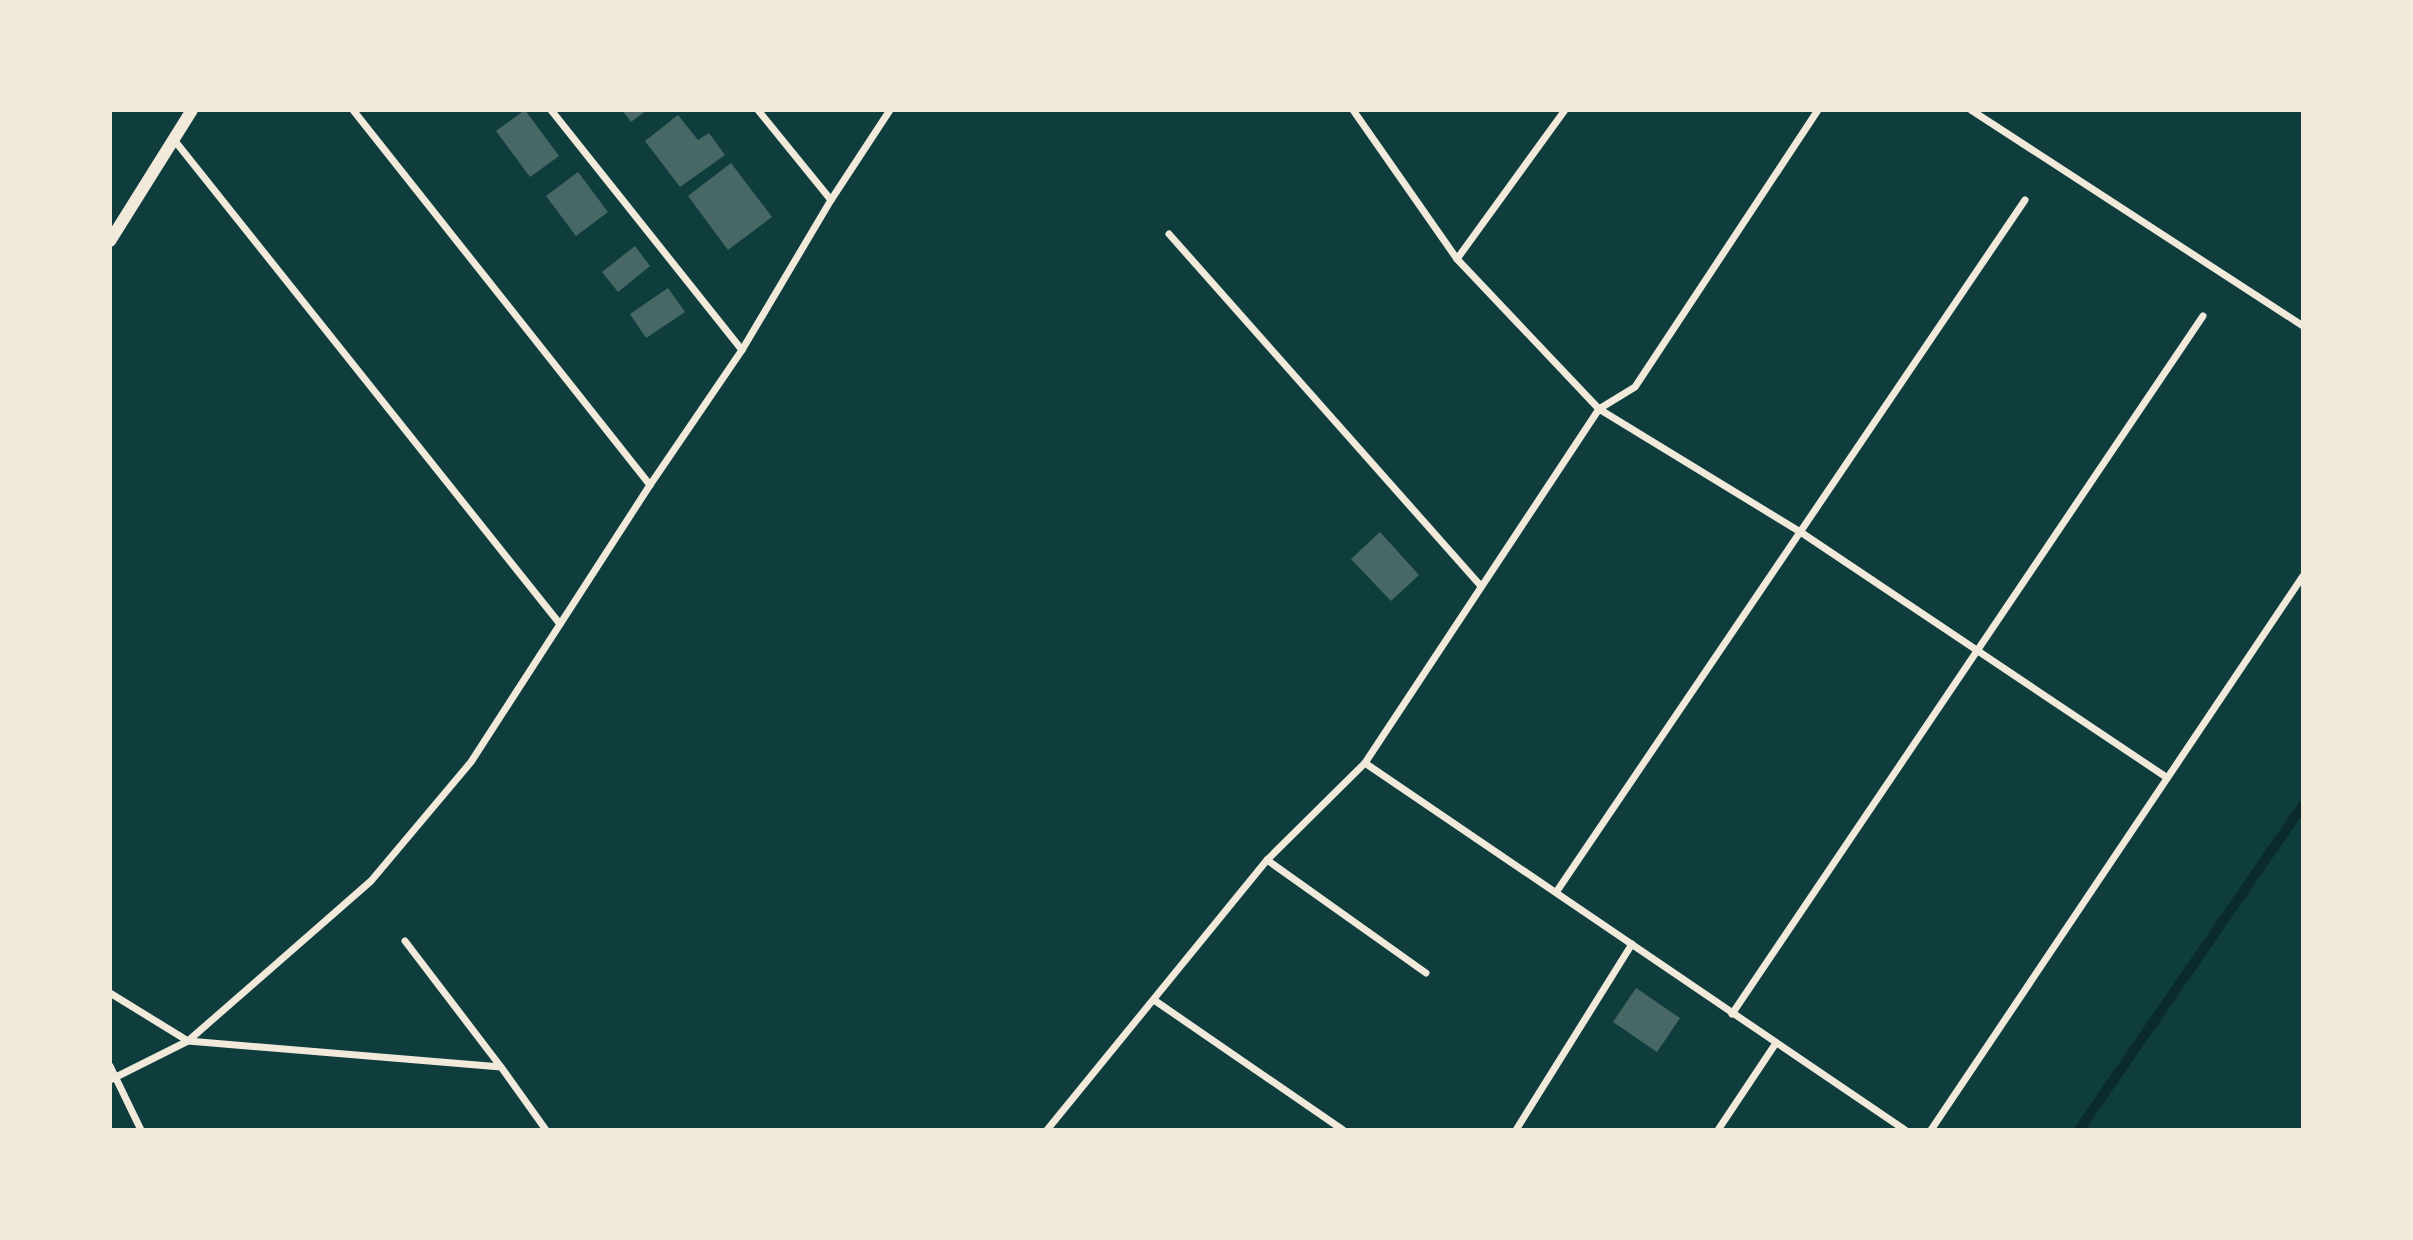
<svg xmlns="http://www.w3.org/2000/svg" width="2413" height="1240" viewBox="0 0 2413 1240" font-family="'Nunito Sans',sans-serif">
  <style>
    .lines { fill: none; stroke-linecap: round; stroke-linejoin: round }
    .stream { stroke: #0a2a2b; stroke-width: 10 }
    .building { fill: #486865 }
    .minor { stroke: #f1e9da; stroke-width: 7 }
    .tertiary { stroke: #f1e9da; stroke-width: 12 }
  </style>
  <rect width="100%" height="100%" fill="#0f3d3e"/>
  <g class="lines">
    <!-- stream -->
    <path class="stream" d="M2079 1130 2303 805"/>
  </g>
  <!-- building -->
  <g class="building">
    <path d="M525 110 559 156 530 177 496 131Z"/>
    <path d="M622 110H647L631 122Z"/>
    <path d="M678 115 698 140 709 133 725 155 680 187 645 141Z"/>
    <path d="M731 163 772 217 728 250 688 196Z"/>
    <path d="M578 172 608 212 576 236 546 196Z"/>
    <path d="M635 246 650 266 618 292 602 272Z"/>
    <path d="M668 288 685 312 646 338 630 314Z"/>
    <path d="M1380 532 1419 575 1391 601 1351 559Z"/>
    <path d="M1636 988 1680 1018 1657 1052 1613 1022Z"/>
  </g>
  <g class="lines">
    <!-- minor -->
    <g class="minor">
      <path d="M353 110 650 485"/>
      <path d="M551 110 742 350"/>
      <path d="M758 110 831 200"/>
      <path d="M1353 110 1457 259 1599 409 1802 533 2166 777"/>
      <path d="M1971 110 2303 326"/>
      <path d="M175 141 560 624"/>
      <path d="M1169 234 1480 585"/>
      <path d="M1457 259 1565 110"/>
      <path d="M1365 763 1905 1130"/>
      <path d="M1267 860 1426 973"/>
      <path d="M1557 891 2025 200"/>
      <path d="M405 941 501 1067"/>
      <path d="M110 993 188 1041 501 1067 546 1130"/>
      <path d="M1154 1000 1343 1130"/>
      <path d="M1732 1014 2203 316"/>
      <path d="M110 1066 141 1130"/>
      <path d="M110 1080 188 1041 371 881 471 762 650 485 742 350 831 200 890 110"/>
      <path d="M1047 1130 1267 860 1365 763 1599 409 1635 387 1818 110"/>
      <path d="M1516 1130 1632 944"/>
      <path d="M1718 1130 1776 1043"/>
      <path d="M1931 1130 2303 576"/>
    </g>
    <!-- tertiary -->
    <path class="tertiary" d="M110 241 192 110"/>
  </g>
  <!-- border -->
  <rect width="2413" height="1240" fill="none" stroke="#f1e9da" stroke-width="224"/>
</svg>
